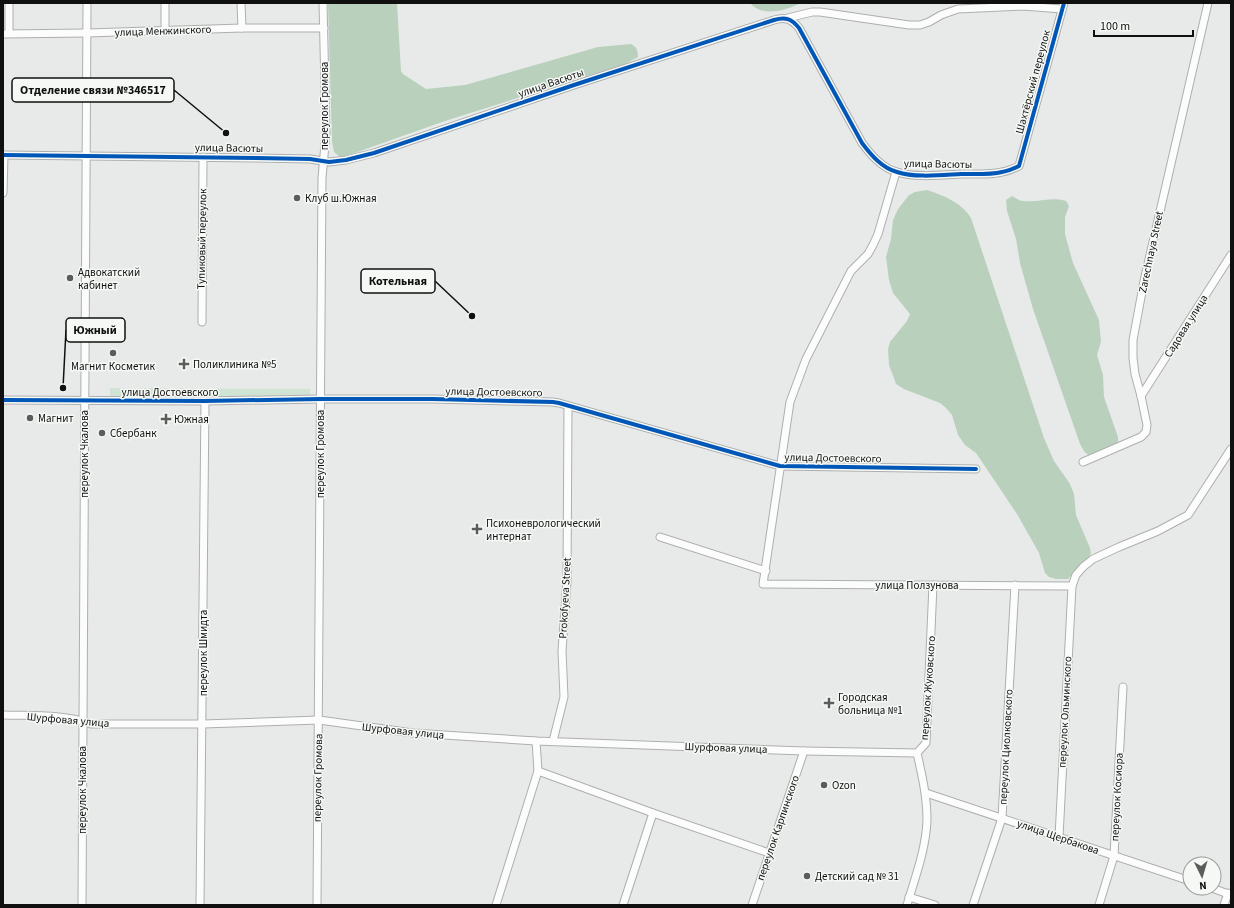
<svg xmlns="http://www.w3.org/2000/svg" width="1234" height="908" viewBox="0 0 1234 908" font-family="'Source Sans 3',sans-serif">
  <style>
    .green { fill: #d1e3d4 }
    .forest { fill: #b9d1bc }
    .lines { fill: none; stroke-linecap: round; stroke-linejoin: round }
    .minor-casing { stroke: #adafae; stroke-width: 9 }
    .minor { stroke: #fcfcfc; stroke-width: 7 }
    .cycleway-casing { stroke: #f5f8f5; stroke-width: 6 }
    .cycleway { stroke: #0057b8; stroke-width: 4 }
    .poi-dot { fill: #5b5c5b; stroke: #f5f8f5; stroke-width: 1.5 }
    .labels { text-anchor: middle; dominant-baseline: central; stroke-width: 3; stroke-linejoin: round; paint-order: stroke }
    .street-label { font-size: 11px; fill: #0f100f; stroke: #f5f8f5 }
    .poi-label { font-size: 11px; fill: #0f100f; stroke: #f5f8f5; text-anchor: start }
    .leader { fill: none; stroke: #0f100f; stroke-width: 1.5 }
    .callout-dot { fill: #0f100f; stroke: #f5f8f5; stroke-width: 1.5 }
    .callout { fill: #f5f8f5; stroke: #0f100f; stroke-width: 1.5 }
    .callout-label { font-size: 12px; text-anchor: middle; font-weight: bold; fill: #0f100f }
  </style>
  <rect width="100%" height="100%" fill="#e8eae9"/>
  <!-- green -->
  <path class="green" d="M110 388 310 389V397H110Z"/>
  <!-- forest -->
  <g class="forest">
    <path d="M328 3H397L401 71 403 74 426 89 465 85 598 47 631 44C637 47 638 51 638 57L625 64 442 122 352 154 344 156H339L334 152 332 141Z"/>
    <path d="M750 3H801C787 10 762 18 750 3Z"/>
    <path d="M927 190C943 195 962 203 971 218L1044 438 1054 461 1070 484 1074 494 1076 515 1090 548 1091 553 1089 557 1068 579H1056L1049 577 1045 573 1039 553 1017 514 976 453 965 445 958 435 952 415 946 408 940 403 904 389 896 384 889 365 888 349 890 342 907 321 910 314 893 293 889 280 886 257 891 239 893 220 898 209 909 195 915 192Z"/>
    <path d="M1012 196C1016 198 1019 201 1024 201 1038 203 1052 196 1066 201L1069 206 1065 217V234L1073 263 1099 320 1101 342 1097 355 1103 375 1104 397 1118 437V442L1116 445 1091 455C1085 455 1083 449 1080 444L1033 309 1020 263 1016 239 1007 211 1006 200Z"/>
  </g>
  <g class="lines">
    <!-- minor casing -->
    <g class="minor-casing">
      <g id="minor">
        <path d="M9 3V33"/>
        <path d="M241 3 242 28"/>
        <path d="M788 18 812 12H820L909 25H920L929 22 941 15 958 9 1023 6 1062 9"/>
        <path d="M165 30V3"/>
        <path d="M3 34 87 33 242 28H324"/>
        <path d="M3 155 256 158 310 159 329 162 346 160 374 153 574 85 774 20C785 17 791 18 799 28L862 143C871 155 882 168 897 172 915 178 942 175 961 174 975 174 989 175 1002 172 1008 171 1013 169 1019 166L1064 3"/>
        <path d="M896 172 878 234 873 245 868 254 851 271 806 359 790 402 763 584 1072 586"/>
        <path d="M3 193 4 155"/>
        <path d="M202 322 203 157"/>
        <path d="M1141 396 1231 255"/>
        <path d="M3 400 205 401 320 399H433L553 402 559 403 780 466 976 469"/>
        <path d="M1083 462 1141 437 1146 432 1147 425 1141 396 1135 374 1133 358V340L1144 281 1208 3"/>
        <path d="M660 537 766 571"/>
        <path d="M3 715C32 716 64 714 91 724H203L319 720 413 733 536 741 804 751 917 753"/>
        <path d="M553 741 564 697 562 651 567 581 568 406"/>
        <path d="M538 771 653 813 769 853"/>
        <path d="M926 793 1190 881"/>
        <path d="M1059 837 1072 586 1076 575 1083 567 1093 559 1119 547 1158 531 1188 515 1231 449"/>
        <path d="M1212 888 1231 895"/>
        <path d="M909 897 935 905"/>
        <path d="M82 905 87 3"/>
        <path d="M200 905 205 401"/>
        <path d="M317 905 322 178 326 133 323 3"/>
        <path d="M496 905 538 771 536 741"/>
        <path d="M623 905 653 813"/>
        <path d="M752 905 804 751"/>
        <path d="M907 905C915 878 926 849 927 820 927 797 922 775 917 753L926 743 933 585"/>
        <path d="M973 905 1002 818 1015 585"/>
        <path d="M1099 905 1114 856 1123 687"/>
        <path d="M1224 905 1228 893"/>
      </g>
    </g>
    <!-- minor -->
    <use href="#minor" class="minor"/>
    <!-- cycleway casing -->
    <g class="cycleway-casing">
      <g id="cycleway">
        <path d="M3 155 256 158 310 159 329 162 346 160 374 153 574 85 774 20C785 17 791 18 799 28L862 143C871 155 882 168 897 172 915 178 942 175 961 174 975 174 989 175 1002 172 1008 171 1013 169 1019 166L1064 3"/>
        <path d="M3 400 205 401 320 399H433L553 402 559 403 780 466 976 469"/>
      </g>
    </g>
    <!-- cycleway -->
    <use href="#cycleway" class="cycleway"/>
  </g>
  <!-- markers -->
  <g class="poi-dot">
    <circle cx="297" cy="198" r="4"/>
    <circle cx="70" cy="278" r="4"/>
    <circle cx="113" cy="353" r="4"/>
    <path d="M182 358h4v4h4v4h-4v4h-4v-4h-4v-4h4z"/>
    <circle cx="30" cy="418" r="4"/>
    <path d="M164 413h4v4h4v4h-4v4h-4v-4h-4v-4h4z"/>
    <circle cx="102" cy="433" r="4"/>
    <path d="M475 523h4v4h4v4h-4v4h-4v-4h-4v-4h4z"/>
    <path d="M827 697h4v4h4v4h-4v4h-4v-4h-4v-4h4z"/>
    <circle cx="824" cy="785" r="4"/>
    <circle cx="807" cy="876" r="4"/>
  </g>
  <g class="labels">
    <!-- street labels -->
    <g class="street-label">
      <text transform="translate(163 31) rotate(-2)">улица Менжинского</text>
      <text transform="translate(1033 82) rotate(-75)">Шахтёрский переулок</text>
      <text transform="translate(551 83) rotate(-19)">улица Васюты</text>
      <text transform="translate(324 106) rotate(-90)">переулок Громова</text>
      <text transform="translate(229 148) rotate(1)">улица Васюты</text>
      <text transform="translate(938 164) rotate(1)">улица Васюты</text>
      <text transform="translate(202 239) rotate(-89)">Тупиковый переулок</text>
      <text transform="translate(1151 252) rotate(-78)">Zarechnaya Street</text>
      <text transform="translate(1186 326) rotate(-58)">Садовая улица</text>
      <text x="170" y="392">улица Достоевского</text>
      <text transform="translate(494 392) rotate(1)">улица Достоевского</text>
      <text transform="translate(84 454) rotate(-90)">переулок Чкалова</text>
      <text transform="translate(320 454) rotate(-90)">переулок Громова</text>
      <text transform="translate(833 458) rotate(1)">улица Достоевского</text>
      <text x="917" y="585">улица Ползунова</text>
      <text transform="translate(565 598) rotate(-87)">Prokofyeva Street</text>
      <text transform="translate(203 653) rotate(-90)">переулок Шмидта</text>
      <text transform="translate(928 688) rotate(-86)">переулок Жуковского</text>
      <text transform="translate(1065 712) rotate(-87)">переулок Ольминского</text>
      <text transform="translate(68 720) rotate(5)">Шурфовая улица</text>
      <text transform="translate(403 731) rotate(6)">Шурфовая улица</text>
      <text transform="translate(1006 747) rotate(-87)">переулок Циолковского</text>
      <text transform="translate(726 748) rotate(2)">Шурфовая улица</text>
      <text transform="translate(318 778) rotate(-89)">переулок Громова</text>
      <text transform="translate(82 790) rotate(-90)">переулок Чкалова</text>
      <text transform="translate(1117 797) rotate(-87)">переулок Косиора</text>
      <text transform="translate(778 828) rotate(-71)">переулок Карпинского</text>
      <text transform="translate(1058 837) rotate(19)">улица Щербакова</text>
    </g>
    <!-- poi labels -->
    <g class="poi-label">
      <text x="305" y="198">Клуб ш.Южная</text>
      <text x="78" y="272">Адвокатский<tspan x="78" dy="13">кабинет</tspan></text>
      <text x="193" y="364">Поликлиника №5</text>
      <text x="113" y="366" text-anchor="middle">Магнит Косметик</text>
      <text x="38" y="418">Магнит</text>
      <text x="174" y="419">Южная</text>
      <text x="110" y="433">Сбербанк</text>
      <text x="486" y="523">Психоневрологический<tspan x="486" dy="13">интернат</tspan></text>
      <text x="838" y="697">Городская<tspan x="838" dy="13">больница №1</tspan></text>
      <text x="832" y="785">Ozon</text>
      <text x="815" y="876">Детский сад № 31</text>
    </g>
  </g>
  <!-- callouts -->
  <path class="leader" d="M226 133L174 90M472 316L435 281M63 388L66 330"/>
  <g class="callout-dot">
    <circle cx="226" cy="133" r="4"/>
    <circle cx="472" cy="316" r="4"/>
    <circle cx="63" cy="388" r="4"/>
  </g>
  <g class="callout">
    <rect x="12" y="78" width="162" height="24" rx="4"/>
    <rect x="361" y="269" width="74" height="24" rx="4"/>
    <rect x="66" y="318" width="59" height="24" rx="4"/>
  </g>
  <g class="callout-label">
    <text x="93" y="94">Отделение связи №346517</text>
    <text x="398" y="285">Котельная</text>
    <text x="95" y="334">Южный</text>
  </g>
  <!-- border -->
  <rect width="1234" height="908" fill="none" stroke="#0f100f" stroke-width="8"/>
  <!-- north arrow -->
  <g transform="translate(1202 876) rotate(175)"><circle r="19" fill="#f5f8f5" stroke="#999b99"/>
  <path d="M0-3L7 15L0 10L-7 15Z" fill="#5b5c5b"/>
  <text y="-6" font-size="11" font-weight="bold" text-anchor="middle" fill="#0f100f">N</text>
  </g>
  <!-- scale -->
  <path d="M1094 30v6h99v-6" fill="none" stroke="#0f100f" stroke-width="2"/>
  <text x="1100" y="30" font-size="12" fill="#0f100f" stroke="#f5f8f5" stroke-width="3" paint-order="stroke">100 m</text>
</svg>
